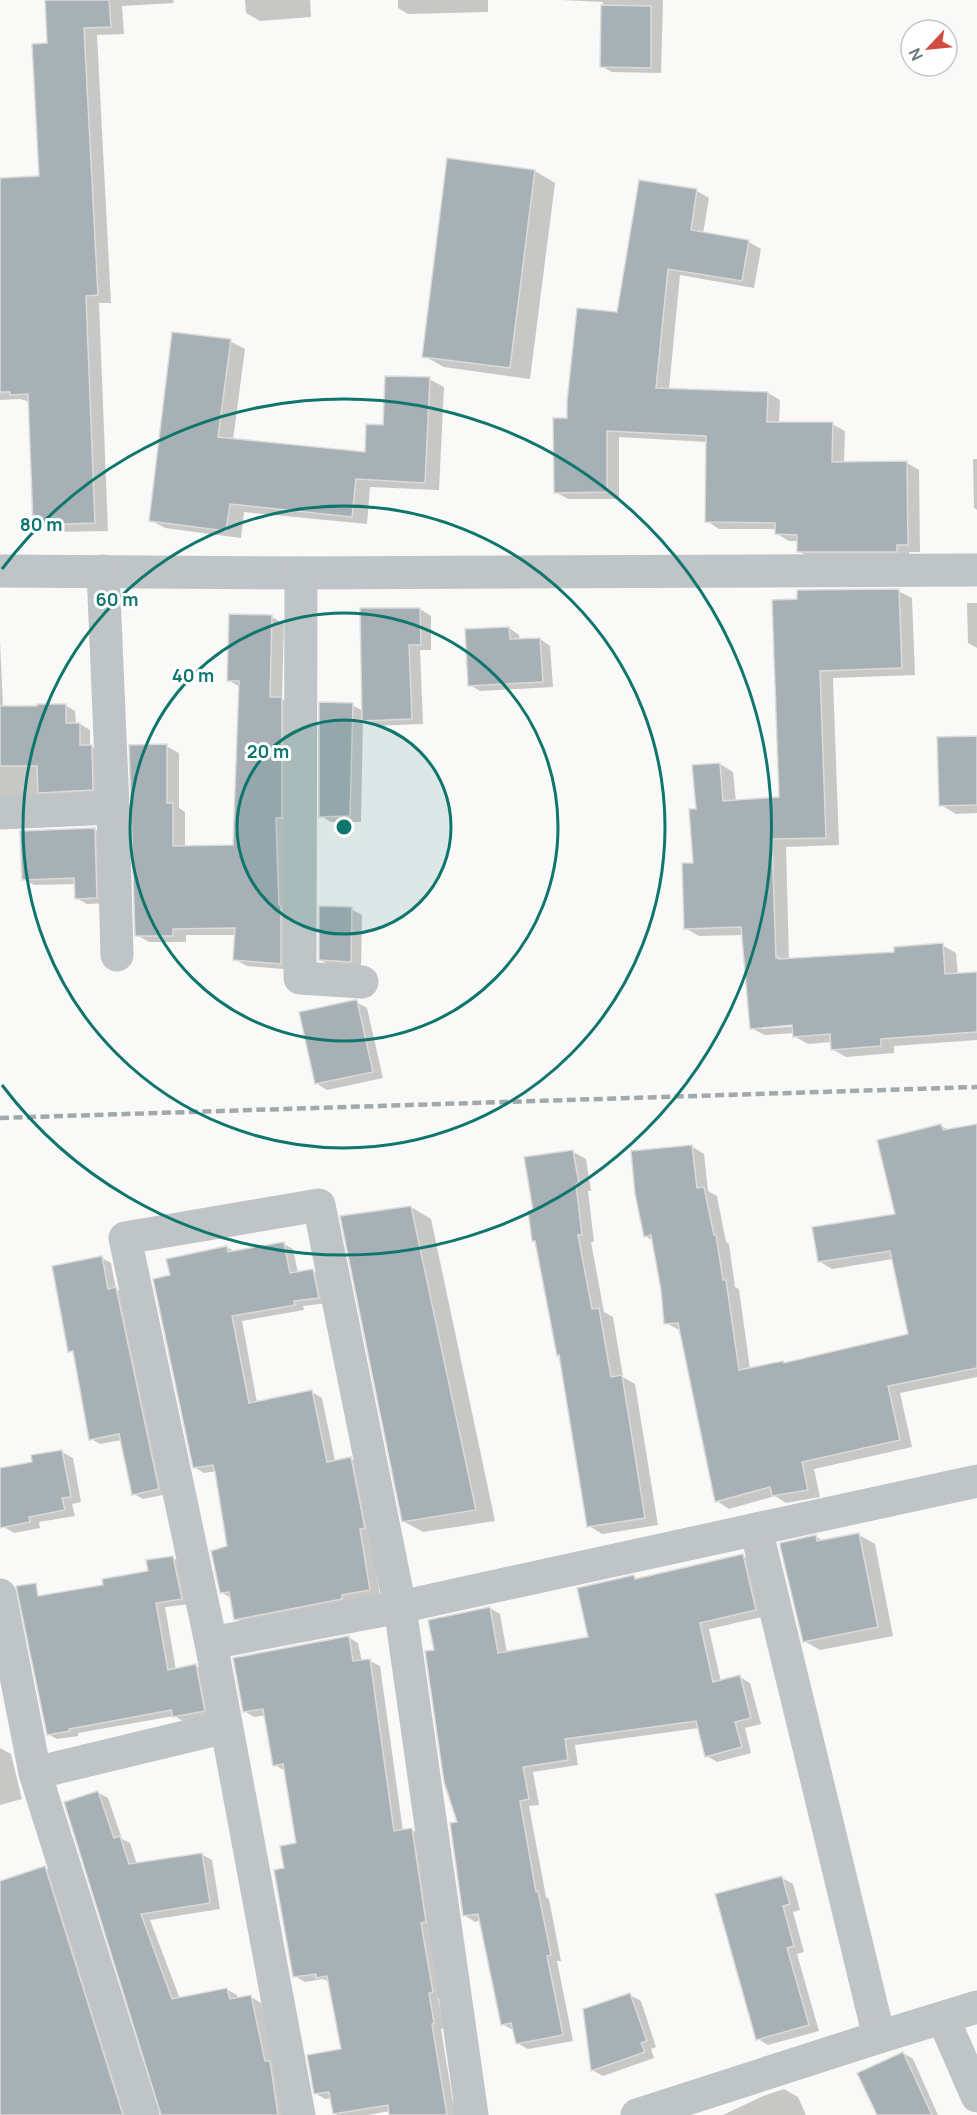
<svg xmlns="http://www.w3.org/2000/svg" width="977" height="2115" viewBox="0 0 977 2115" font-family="Manrope,sans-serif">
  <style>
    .shadow { fill: #0003; fill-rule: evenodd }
    .building { fill: #a7b0b4; stroke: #dbdbda; stroke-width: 1.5 }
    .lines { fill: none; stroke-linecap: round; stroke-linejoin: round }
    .minor { stroke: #bfc4c6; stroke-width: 33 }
    .rail { stroke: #a1a9ac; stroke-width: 4.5; stroke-dasharray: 9 4.5; stroke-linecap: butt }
    .ring { fill: none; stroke: #0f766e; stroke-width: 3 }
    .centre { fill: #0f766e; stroke: #fff; stroke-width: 3 }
    .ring-label { font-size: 18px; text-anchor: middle; font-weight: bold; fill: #0f766e; stroke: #fff; stroke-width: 6; stroke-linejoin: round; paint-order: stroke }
  </style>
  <rect width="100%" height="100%" fill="#f9f9f8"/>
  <!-- shadow -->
  <g class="shadow">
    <path d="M46 0H173L174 3 122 6 124 34 97 35 111 303H99L108 531 48 532 34 524 30 402 20 399 0 400V179L41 178 48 44Z"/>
    <path d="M245 0H310L311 17 260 21 246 13Z"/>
    <path d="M398 0H488V12L408 14 398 8Z"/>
    <path d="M561 0H663L661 73 612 72 601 66 603 2Z"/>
    <path d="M535 171 555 183 530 379 444 367 424 356Z"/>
    <path d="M640 181 697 191 709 198 703 234 749 242 761 249 754 288 680 275 669 389 768 393 780 400 779 423 832 424 845 431 844 464 907 463 919 470 920 552H909V558H811L798 551 799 541H789L777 534V529H719L707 521V442L619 437V499H568L555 492 569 419 618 314Z"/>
    <path d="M230 341 245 349 233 440 366 454 384 427 429 379 444 387 439 490 370 487 367 524 244 512 241 538 165 528 150 520Z"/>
    <path d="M973 459H977V510L974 508Z"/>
    <path d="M898 591 912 598 915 675 833 678 839 845 786 847 789 960 896 954 942 945 956 953 958 975 977 973V1040L894 1046V1053L846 1057 832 1049V1042L808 1044 794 1036V1033L765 1035 751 1028 743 935 699 936 685 928 695 864 697 810 720 764 733 772 736 802 780 798 774 602ZM799 1023 800 1026 762 1029V1026Z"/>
    <path d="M967 603H977V648L968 643Z"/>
    <path d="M361 609H420L431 616V650H420L423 724 374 726 363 719 361 822H331L321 816 352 705 363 711Z"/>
    <path d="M272 617 284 624 282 699 294 706 293 970 247 966 234 959 236 935H186V942H149L137 935 166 746 179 753V808L185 812V847L235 846 240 687 228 680Z"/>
    <path d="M509 628 519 635 520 640 540 639 550 646 553 687 480 691 470 685Z"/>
    <path d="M0 641 3 706 65 705 75 711 76 724H80L90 730V746L101 752 103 795 0 803Z"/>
    <path d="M977 737V813L956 814 941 805Z"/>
    <path d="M94 829 105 835 107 903 87 904 76 898V884L34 885 23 879Z"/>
    <path d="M351 909 362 915 361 968 331 966 320 960Z"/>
    <path d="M356 1002 367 1008 383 1078 327 1090 316 1083Z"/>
    <path d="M941 1126 949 1130 977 1126V1377L900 1393 912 1447 814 1469 820 1497 786 1503 775 1496 729 1509 717 1501 681 1331 666 1323 663 1290 654 1241 645 1236 691 1146 704 1154 708 1191 717 1196 726 1242 729 1244 735 1287 739 1289 750 1369 783 1362 787 1364 909 1335 893 1259 832 1269 819 1261 897 1215Z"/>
    <path d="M573 1152 586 1159 591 1191H588L594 1242H591L604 1312 613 1317 623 1377 635 1384 658 1525 602 1534 589 1526 534 1212Z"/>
    <path d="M411 1207 431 1219 495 1521 423 1532 403 1521Z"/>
    <path d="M284 1244 293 1249 298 1273 312 1271 322 1276 328 1303 303 1306 304 1310 242 1321 257 1403 312 1392 322 1398 335 1461 350 1458 360 1464 380 1595 245 1624 236 1619 231 1598 221 1592 229 1547 216 1471 204 1473 194 1467 172 1276 227 1247 235 1252Z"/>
    <path d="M102 1258 111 1263 116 1289 126 1294 168 1494 143 1499 134 1494 122 1440 100 1444 91 1439 76 1355 70 1351Z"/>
    <path d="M62 1452 73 1458 81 1502 72 1504 75 1516 39 1522 40 1528 14 1533 4 1527 0 1508V1469L33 1463Z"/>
    <path d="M859 1535 875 1544 893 1636 820 1650 804 1641 816 1537 824 1541Z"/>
    <path d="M743 1556 753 1562 766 1616 709 1629 721 1682 740 1677 750 1683 761 1724 745 1728 751 1753 717 1762 707 1756 699 1728 575 1745 578 1765 533 1772 539 1805 529 1806 546 1897 549 1899 561 1961H557L573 2041 528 2049 517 2043 513 2030 502 2024 481 1920 475 1922 464 1915 459 1823 435 1651 490 1608 500 1614 507 1653 590 1638 634 1577 638 1579Z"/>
    <path d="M173 1558 182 1563 191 1604 165 1607 176 1670 196 1666 205 1671 213 1716 183 1721 174 1716 78 1733V1736L57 1739 48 1734 105 1587 149 1572Z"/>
    <path d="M348 1637 358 1643 362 1662 370 1661 380 1666 403 1831 412 1830 422 1836 442 1997 438 1998 444 2028 441 2029 453 2102 458 2105 460 2115H391L390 2111 367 2115H337L334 2113 331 2098 325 2099 315 2093 343 2050 330 1982 323 1979 305 1982 295 1976 286 1869 298 1845 285 1771 275 1765 266 1715 254 1717 244 1711Z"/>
    <path d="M0 1748 11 1754 22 1799 0 1805Z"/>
    <path d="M97 1792 108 1798 122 1839 130 1843 137 1865 201 1854 212 1860 220 1909 150 1920 180 1999 226 1989 237 1995 238 1999 251 1997 261 2003 287 2115H163Z"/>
    <path d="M45 1868 55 1873 131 2115H0V1883Z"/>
    <path d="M782 1878 793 1884 800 1910 793 1912 804 1952 797 1954 819 2031 768 2045 758 2039Z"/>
    <path d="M630 1995 641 2001 656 2047 651 2049 654 2058 603 2076 592 2070Z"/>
    <path d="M903 2053 913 2059 938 2115H878Z"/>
    <path d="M784 2089 798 2097 806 2115H723L763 2096Z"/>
  </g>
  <!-- building -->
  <g class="building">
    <path d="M45 0H109L111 27 84 28 98 295 86 296 95 523 33 525 28 394 10 395V392H0V178L39 176 32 44 47 43Z"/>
    <path d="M601 5 651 6V68L600 67Z"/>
    <path d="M447 158 535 170 510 368 422 357Z"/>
    <path d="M639 180 697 189 691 230 749 240 742 281 668 269 656 388 768 392 767 422H833L832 462 907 461 908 545H897V552H797V535L775 534V523L705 522 706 436 607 431V492L554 493 553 418H567V402L577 308 617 312Z"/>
    <path d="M172 332 231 339 218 437 365 452 366 424 383 425 385 376 430 377 425 483 356 479 352 517 230 504 226 531 149 521Z"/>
    <path d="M899 589 902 668 820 671 826 838 772 839 776 958 779 957V959L894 952V947L943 943 945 974 977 972V1032L881 1039V1046L831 1050 830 1034 793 1037 792 1025 750 1029 741 927 684 929 682 863H693L689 809H696L692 765 720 763 723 801 779 797 772 600 797 599V590Z"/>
    <path d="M360 608H420L421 645H409L412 719 362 721Z"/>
    <path d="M229 614 272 615 270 697H282V818H276L279 905 281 906V964L233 960 235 928 173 929V936H135L129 745 167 744V803H173V846L233 845 239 681H227Z"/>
    <path d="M509 627 510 639 540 638 543 682 468 686 465 629Z"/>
    <path d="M319 702 353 703 350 816 319 817Z"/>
    <path d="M37 704H66V723H80V745H92L93 790 38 793 37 766H0V706H37Z"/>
    <path d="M977 736V805L939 806 937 737Z"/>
    <path d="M95 828 97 898 75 899 74 878 22 880 20 831Z"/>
    <path d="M319 906 352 907 351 962 319 960Z"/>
    <path d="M354 1000H357L373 1072 315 1084 299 1012Z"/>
    <path d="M941 1124 943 1130 977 1124V1368L888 1386 900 1440 802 1462 808 1490 772 1496 770 1487 715 1502 678 1323 664 1324 661 1290 651 1235 644 1237 635 1194 631 1151 692 1145 697 1188 704 1187 714 1235H716L723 1280H726L739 1370 783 1361 784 1363 908 1334 890 1251 818 1262 812 1227 895 1214 877 1140Z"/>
    <path d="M573 1150 579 1184H576L582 1235H578L592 1309 599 1308 611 1377 622 1375 645 1518 587 1527 559 1355 557 1356 535 1241H532L528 1211 533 1210 524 1157Z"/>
    <path d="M411 1206 476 1510 402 1522 340 1216Z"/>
    <path d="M284 1242 290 1273 313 1269 319 1298 294 1301 295 1305 232 1316 249 1403 312 1390 327 1462 351 1457 365 1528 360 1529 370 1590 342 1595V1599L234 1620 229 1592 220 1593 211 1551 227 1546 215 1472 213 1465 193 1468 153 1279 170 1275 166 1259 227 1246 228 1252Z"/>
    <path d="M102 1256 108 1289 116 1287 159 1489 132 1495 119 1434 89 1440 73 1351 68 1352 52 1266Z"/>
    <path d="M62 1450 71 1497 62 1498 65 1510 29 1517 30 1522 0 1528V1468L32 1462 31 1455Z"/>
    <path d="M859 1533 878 1627 803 1642 780 1546V1543L816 1535 817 1541Z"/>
    <path d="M743 1554 756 1610 700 1623 713 1682 740 1675 751 1718 735 1722 742 1747 705 1757 696 1721 565 1739 568 1760 523 1767 529 1799 520 1801 536 1892 538 1891 551 1955 547 1956 563 2035 516 2044 511 2023 501 2025 478 1914 463 1916 450 1823 457 1822 444 1782 425 1651 434 1650 428 1620 490 1607 498 1653 588 1637 577 1588 634 1575 635 1579Z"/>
    <path d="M173 1556 182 1599 156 1603 168 1670 196 1664 205 1711 173 1717 171 1710 69 1729 70 1731 47 1735 16 1586 36 1583 38 1596 103 1585 102 1579 148 1571 146 1560Z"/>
    <path d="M349 1636 353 1661 370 1659 394 1831 412 1828 426 1922 421 1923 433 1992 429 1993 434 2023 432 2024 447 2115H389L388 2105 333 2114 329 2092 314 2094 307 2055 341 2049 327 1976 316 1978V1974L293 1977 274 1870 284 1868 280 1846 296 1843 283 1764 273 1766 263 1709 243 1712 233 1658Z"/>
    <path d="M98 1791 114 1838 120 1836 129 1864 202 1853 210 1903 141 1914 172 1999 227 1988 230 1999 251 1995 265 2061H270L278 2115H161L64 1802Z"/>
    <path d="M45 1866 123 2115H0V1881Z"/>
    <path d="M782 1876 790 1904 783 1906 794 1946 787 1948 809 2025 756 2040 715 1894Z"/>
    <path d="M630 1993 647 2041 641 2043 645 2052 591 2071 583 2009Z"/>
    <path d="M903 2052 932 2115H877L857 2073Z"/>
  </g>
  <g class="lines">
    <!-- minor -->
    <g class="minor">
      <path d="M0 571 301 573 977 570"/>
      <path d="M103 571 113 808 117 955"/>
      <path d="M301 573 300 978 362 982"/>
      <path d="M0 813 113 808"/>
      <path d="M756 1529 879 2037"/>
      <path d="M0 1595 35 1773 226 1727"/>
      <path d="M211 1643 400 1607 472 2115"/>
      <path d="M35 1773 143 2115"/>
      <path d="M943 2018 977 2096"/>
      <path d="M299 2115 211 1643 125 1238 319 1205 400 1607 977 1481"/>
      <path d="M637 2115 879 2037 977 2007"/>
    </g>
    <!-- rail -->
    <path class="rail" d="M0 1118 977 1087"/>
  </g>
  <!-- distance rings -->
  <circle cx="344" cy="827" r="107" fill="#0f766e" fill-opacity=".12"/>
  <g class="ring">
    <circle cx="344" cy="827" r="107"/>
    <circle cx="344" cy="827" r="214"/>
    <circle cx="344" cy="827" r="321"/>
    <path d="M2 569A428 428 0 1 1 2 1085"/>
  </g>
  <circle cx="344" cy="827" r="9" class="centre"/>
  <g class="ring-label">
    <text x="41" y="531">80 m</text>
    <text x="117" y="606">60 m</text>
    <text x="193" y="682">40 m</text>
    <text x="268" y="758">20 m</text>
  </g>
  <!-- north arrow -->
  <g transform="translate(929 48) rotate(244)"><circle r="28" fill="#ffffff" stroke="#c2c9cc" stroke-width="1.5"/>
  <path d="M0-4.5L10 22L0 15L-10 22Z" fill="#d14c40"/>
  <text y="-9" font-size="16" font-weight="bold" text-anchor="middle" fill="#67797f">N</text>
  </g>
</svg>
